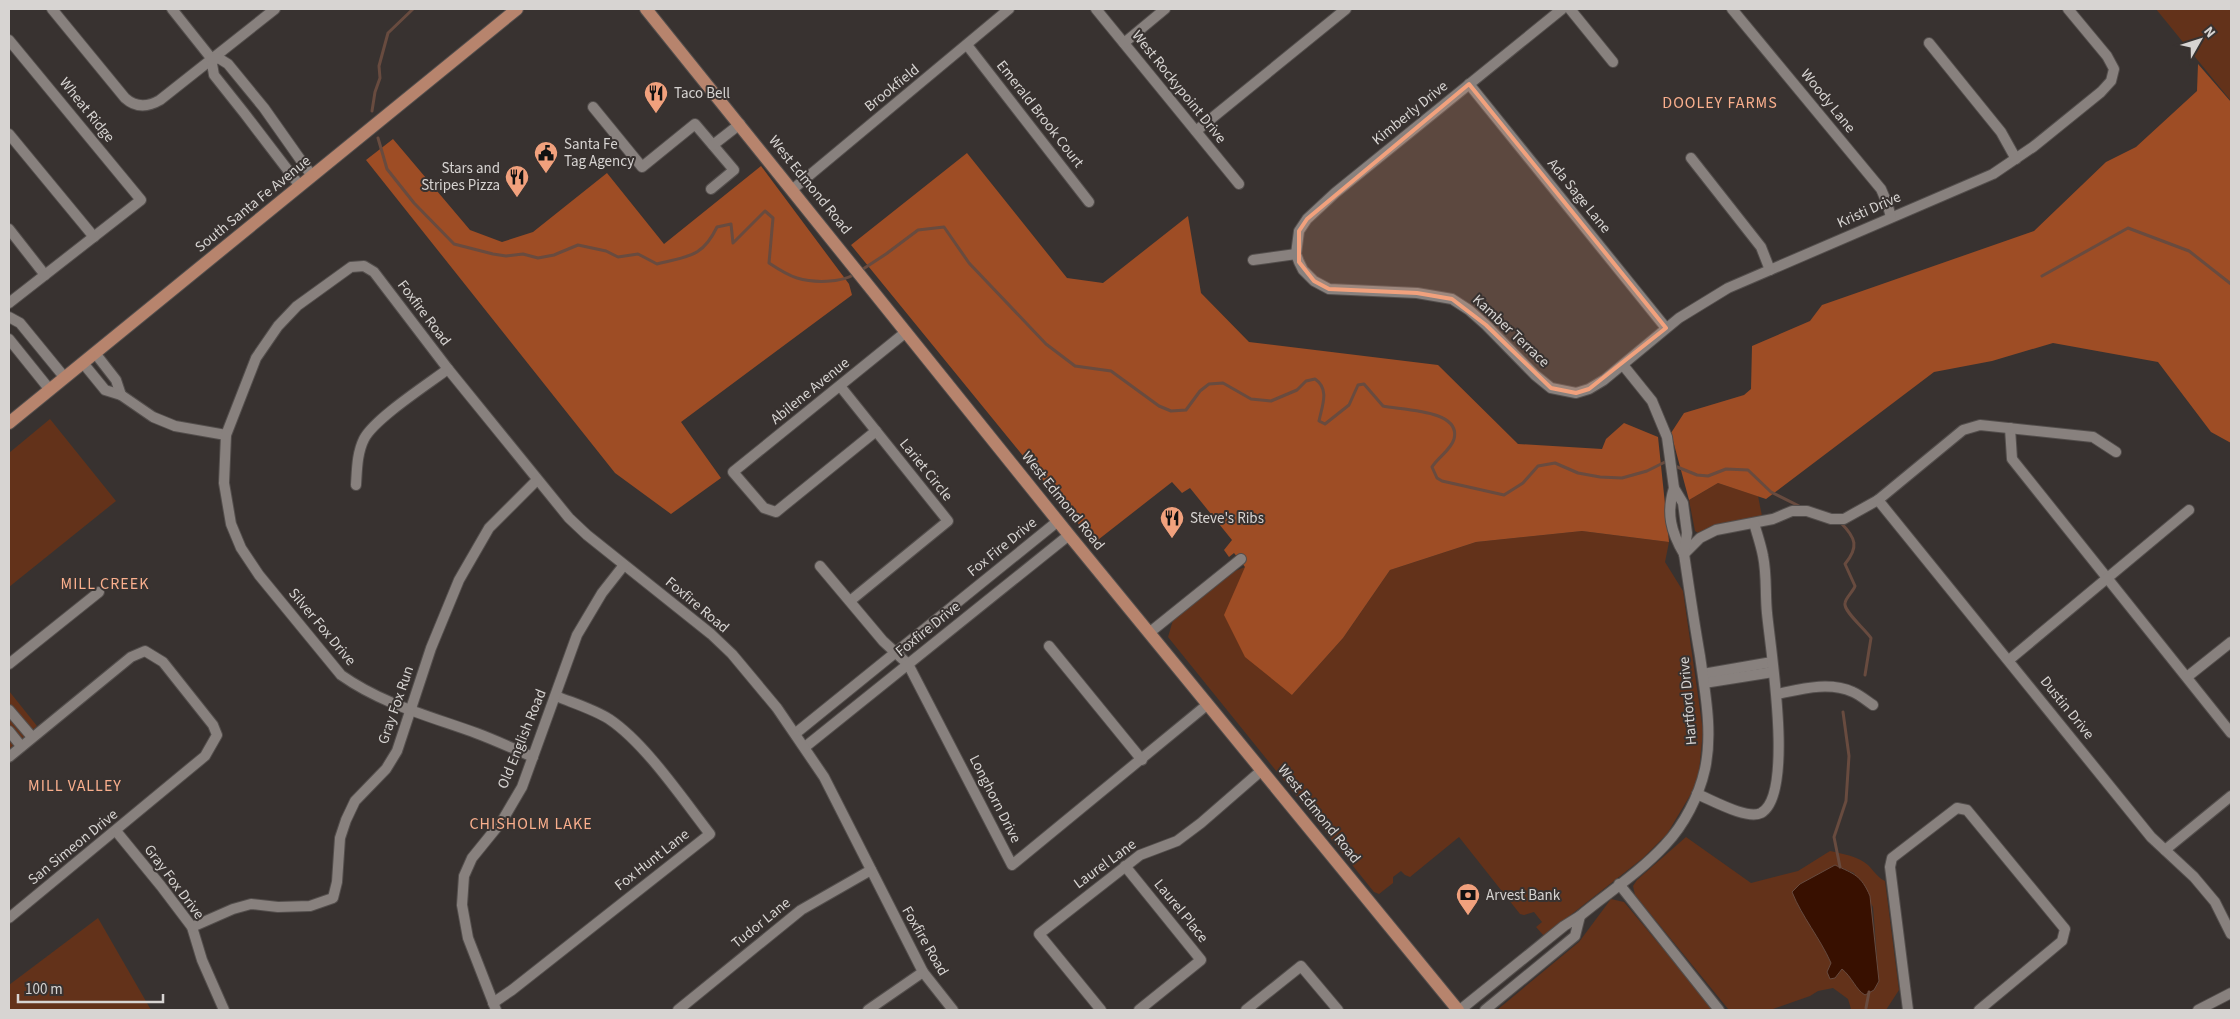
<svg xmlns="http://www.w3.org/2000/svg" width="2240" height="1019" viewBox="0 0 2240 1019" font-family="'Source Sans 3',sans-serif">
  <style>
    .green { fill: #63321a; fill-rule: evenodd }
    .forest { fill: #9e4d25 }
    .water { fill: #381000; stroke: #684b3f }
    .lines { fill: none; stroke-linecap: round; stroke-linejoin: round }
    .stream { stroke: #684b3f; stroke-width: 3 }
    .minor-casing { stroke: #534e4c; stroke-width: 12 }
    .major-casing { stroke: #534e4c; stroke-width: 14 }
    .minor { stroke: #88817e; stroke-width: 10 }
    .major { stroke: #b7846d; stroke-width: 12 }
    .marked { fill: #f1a17d; fill-opacity: 0.2; stroke: #f1a17d; stroke-width: 4; stroke-linejoin: round }
    .labels { text-anchor: middle; dominant-baseline: central; stroke-width: 4; stroke-linejoin: round; paint-order: stroke }
    .street-label { font-size: 15px; fill: #d7d4d2; stroke: #383230 }
    .poi-label { font-size: 15px; fill: #d7d4d2; stroke: #383230; text-anchor: start }
    .neighbourhood-label { font-size: 16px; letter-spacing: 1px; fill: #faaf8d; stroke: #383230 }
  </style>
  <rect width="100%" height="100%" fill="#383230"/>
  <!-- green -->
  <g class="green">
    <path d="M2156 9H2231V101Z"/>
    <path d="M50 419 116 501 9 587V453Z"/>
    <path d="M1718 483 1758 496 1762 516 1710 527 1698 533 1695 531 1689 500Z"/>
    <path d="M1582 531 1669 542 1665 562 1683 591 1703 731 1698 782 1667 834 1643 858 1544 936 1536 927 1542 922 1534 912 1524 915 1520 914 1459 837 1410 877 1405 875 1401 871 1393 877V883L1379 894 1374 892 1168 637 1173 620 1235 571 1245 567 1292 695 1343 638 1390 570 1476 542Z"/>
    <path d="M9 691 37 726 9 749Z"/>
    <path d="M1686 837 1751 883 1798 871 1830 851C1843 854 1858 856 1868 865 1874 871 1877 877 1885 881L1899 990 1886 1010 1851 1009 1848 999 1833 988 1818 991 1810 996 1770 1010H1729L1635 895 1633 886 1637 880ZM1835 865 1854 873 1873 907 1879 982 1874 990 1865 995 1852 977 1842 969 1835 978 1827 972 1831 963 1816 933 1800 910V884Z"/>
    <path d="M1611 899 1624 902 1714 1010H1497L1579 942Z"/>
    <path d="M98 918 151 1010H9V985Z"/>
  </g>
  <!-- forest -->
  <g class="forest">
    <path d="M2198 64 2231 102V443L2211 432 2158 362 2053 343 1992 361 1934 372 1766 499 1718 483 1689 500 1671 433 1684 413 1744 395 1751 389 1752 346 1810 321 1822 305 2034 231 2106 162 2136 147 2197 91Z"/>
    <path d="M393 139 470 230 502 242 533 232 607 173 664 244 761 166 849 284 852 295 681 422 721 478 671 514 615 473 366 160Z"/>
    <path d="M967 153 1067 278 1103 283 1188 216 1201 293 1249 342 1438 365 1518 444 1602 449 1606 439 1624 423 1658 437 1669 542 1582 531 1476 542 1390 570 1343 638 1292 695 1245 657 1224 615 1245 567 1234 553 1229 557 1224 550 1232 540 1190 488 1182 493 1172 482 1094 543 851 245Z"/>
  </g>
  <!-- water -->
  <path class="water" d="M1835 865C1854 874 1861 875 1870 896L1879 981 1874 990 1865 995C1856 990 1852 977 1842 969L1835 978 1830 979 1827 972 1831 963C1820 938 1802 917 1792 892L1800 884Z"/>
  <g class="lines">
    <!-- stream -->
    <g class="stream">
      <path d="M372 111 375 92 380 78 379 66 388 33 413 9"/>
      <path d="M378 138 387 169 414 203 454 244 493 254 506 256 523 254 538 258 554 255 578 245 606 251 618 257 638 254 657 264C688 256 702 258 717 227L731 224 733 243 765 211 773 218 769 263C778 269 787 275 797 278 813 283 841 283 855 274"/>
      <path d="M860 271 886 254 918 230 944 227 969 263 1046 344 1075 366 1111 371 1159 406 1171 411 1186 410 1200 391 1209 384 1223 383 1251 399 1271 401 1297 390 1306 381 1315 379C1330 389 1322 406 1319 421L1325 424 1349 405 1358 385 1364 384 1383 406C1399 410 1462 409 1454 439 1451 450 1438 457 1432 467L1437 478 1442 481 1504 495 1523 483 1538 466 1555 463 1578 473 1600 477 1622 478 1647 471 1665 462 1697 475 1708 476 1726 469 1748 470 1771 492 1801 507"/>
      <path d="M2042 276 2128 228 2189 251 2231 284"/>
      <path d="M1841 523C1856 538 1859 547 1845 564L1855 586C1853 592 1846 597 1845 603 1843 611 1865 629 1871 638L1865 675"/>
      <path d="M1840 867 1834 837 1846 801 1849 756 1843 712"/>
      <path d="M1866 1008 1869 992"/>
    </g>
    <!-- minor casing -->
    <g class="minor-casing">
      <g id="minor">
        <path d="M52 9 125 98C136 108 148 107 160 100L275 9"/>
        <path d="M172 9 211 58 214 75 245 114 300 186"/>
        <path d="M1096 9 1239 184"/>
        <path d="M1562 9 1335 193 1307 219 1299 231 1296 254 1299 262 1303 270 1314 281 1329 289 1417 293 1452 299 1469 310 1486 325 1535 375 1551 388 1576 393 1589 389 1604 380 1679 318 1728 288 1993 174 2033 147 2101 92 2111 81 2114 69 2107 56 2068 9"/>
        <path d="M1570 9 1613 62"/>
        <path d="M1732 9 1881 189 1887 203 1891 217"/>
        <path d="M9 40 141 200 9 303"/>
        <path d="M1124 43 1165 9"/>
        <path d="M1929 43 2001 132 2016 159"/>
        <path d="M967 45 1089 202"/>
        <path d="M211 58 220 59 228 64 264 108 312 176"/>
        <path d="M1469 84 1666 328"/>
        <path d="M593 107 642 167 695 124 734 170 711 189"/>
        <path d="M1196 131 1346 9"/>
        <path d="M9 134 94 237"/>
        <path d="M713 145 740 124"/>
        <path d="M1691 158 1761 247 1770 270"/>
        <path d="M793 189 1009 9"/>
        <path d="M9 229 45 275"/>
        <path d="M1253 260 1296 254"/>
        <path d="M9 317 20 323 65 378"/>
        <path d="M9 339 50 390"/>
        <path d="M95 353 116 380 121 395"/>
        <path d="M83 363 105 390 121 395 153 417 175 426 226 435"/>
        <path d="M840 386 948 521 850 601"/>
        <path d="M2010 428 2012 459 2231 733"/>
        <path d="M876 431 776 512 764 508 733 472 906 332"/>
        <path d="M356 485C357 469 357 453 364 439 374 419 428 384 448 369"/>
        <path d="M1674 488C1666 513 1671 532 1684 554"/>
        <path d="M1878 500 2151 837 2194 877 2215 902 2231 934"/>
        <path d="M1684 554 1700 538 1716 530 1773 519 1792 511H1807L1831 519H1844L1878 500 1963 430 1980 425 2093 437 2116 452"/>
        <path d="M820 566 883 641 908 664 1012 865 1208 704"/>
        <path d="M1149 633 1241 559"/>
        <path d="M1049 646 1142 760"/>
        <path d="M2009 660 2189 510"/>
        <path d="M9 664 99 592"/>
        <path d="M1703 674 1772 662"/>
        <path d="M2187 677 2231 642"/>
        <path d="M1704 683 1773 672"/>
        <path d="M1777 694C1801 689 1829 681 1853 692 1860 695 1867 701 1873 705"/>
        <path d="M9 710 32 737"/>
        <path d="M9 731 21 746"/>
        <path d="M796 733 1058 521"/>
        <path d="M805 747 1069 535"/>
        <path d="M9 757 131 657 145 651 163 662 213 725 217 735 205 756 9 918"/>
        <path d="M533 757C514 749 495 740 476 733 429 716 382 704 341 675L259 575 241 548 231 524 224 483 226 435 256 358 278 326 297 306 351 267 364 266 374 272 448 369 569 518 587 535 711 634 732 654 777 708 824 777 923 972 953 1010"/>
        <path d="M1697 794C1712 800 1747 820 1761 813 1795 795 1770 647 1767 613 1765 594 1767 575 1763 556 1761 545 1757 534 1754 523"/>
        <path d="M116 831 161 886 192 927 202 960 224 1010"/>
        <path d="M2165 850 2231 796"/>
        <path d="M1125 866 1201 960 1139 1010"/>
        <path d="M1619 884 1719 1010"/>
        <path d="M1580 916C1608 893 1640 872 1665 845 1684 825 1699 796 1705 769 1713 732 1705 692 1700 656 1694 622 1689 588 1684 554L1687 533 1683 503 1674 488 1667 437 1652 401 1623 365"/>
        <path d="M192 927 233 909 251 904 278 907 310 906 333 898 337 882 340 838 346 820 355 801 386 769 397 751 431 648 459 580 489 528 537 480"/>
        <path d="M493 1003 512 990 710 834C682 798 645 743 609 719 593 709 573 703 556 696"/>
        <path d="M496 1010 468 938 462 905 464 876 472 858 502 821 522 787 577 635 602 593 624 565"/>
        <path d="M678 1010 801 910 871 870"/>
        <path d="M868 1010 923 972"/>
        <path d="M1101 1010 1039 934 1140 855 1177 841 1201 823 1262 770"/>
        <path d="M1246 1010 1301 966 1338 1010"/>
        <path d="M1460 1010 1564 926 1580 916 1575 936 1485 1010"/>
        <path d="M1908 1010 1890 867 1892 858 1957 808 1967 810 2065 929 2062 941 1979 1010"/>
        <path d="M2198 1010 2231 993"/>
      </g>
    </g>
    <!-- major casing -->
    <g class="major-casing">
      <g id="major">
        <path d="M646 9 1069 535 1458 1010"/>
        <path d="M9 423 517 9"/>
      </g>
    </g>
    <!-- minor -->
    <use href="#minor" class="minor"/>
    <!-- major -->
    <use href="#major" class="major"/>
  </g>
  <!-- marked area -->
  <path class="marked" d="M1469 84 1666 328 1589 389 1576 393 1551 388 1486 325 1452 299 1417 293 1329 289 1314 281 1299 262V231L1307 219Z"/>
  <!-- icons -->
  <defs>
    <g id="restaurant-pin" transform="scale(1.25)"><path d="M0 17L-7.5 6A9.5 9.5 0 1 1 7.5 6Z" fill="#f1a17d" stroke="#383230"/><path d="M-5-6h1v4h1v-4h1v4h1v-4h1v5L-1.5 .5V6h-2V.5L-5-1ZM5-6V6H3V1.5H1.5Q1.5-4 5-6Z" fill="#111"/></g>
    <g id="civic-pin" transform="scale(1.25)"><path d="M0 17L-7.5 6A9.5 9.5 0 1 1 7.5 6Z" fill="#f1a17d" stroke="#383230"/><path d="M-.6-6.5H3V-4.5H.6V-3L4-1V1h2V6H-6V1h2V-1L-.6-3ZM-1.2 2.5V6h2.4V2.5Z" fill="#111"/></g>
    <g id="bank-pin" transform="scale(1.25)"><path d="M0 17L-7.5 6A9.5 9.5 0 1 1 7.5 6Z" fill="#f1a17d" stroke="#383230"/><path d="M-6-4H6V4H-6ZM0-2.3a2.3 2.3 0 1 0 0 4.6a2.3 2.3 0 1 0 0-4.6Z" fill="#111"/></g>
  </defs>
  <g fill-rule="evenodd">
    <use href="#restaurant-pin" x="656" y="93"/>
    <use href="#civic-pin" x="546" y="153"/>
    <use href="#restaurant-pin" x="517" y="177"/>
    <use href="#restaurant-pin" x="1172" y="518"/>
    <use href="#bank-pin" x="1468" y="895"/>
  </g>
  <g class="labels">
    <!-- street labels -->
    <g class="street-label">
      <text transform="translate(1179 87) rotate(51)">West Rockypoint Drive</text>
      <text transform="translate(892 88) rotate(-39)">Brookfield</text>
      <text transform="translate(1828 101) rotate(51)">Woody Lane</text>
      <text transform="translate(87 110) rotate(51)">Wheat Ridge</text>
      <text transform="translate(1410 113) rotate(-39)">Kimberly Drive</text>
      <text transform="translate(1040 114) rotate(52)">Emerald Brook Court</text>
      <text transform="translate(810 185) rotate(51)">West Edmond Road</text>
      <text transform="translate(1579 196) rotate(51)">Ada Sage Lane</text>
      <text transform="translate(253 204) rotate(-39)">South Santa Fe Avenue</text>
      <text transform="translate(1869 210) rotate(-24)">Kristi Drive</text>
      <text transform="translate(424 313) rotate(53)">Foxfire Road</text>
      <text transform="translate(1511 331) rotate(43)">Kamber Terrace</text>
      <text transform="translate(810 391) rotate(-39)">Abilene Avenue</text>
      <text transform="translate(926 470) rotate(51)">Lariet Circle</text>
      <text transform="translate(1063 501) rotate(51)">West Edmond Road</text>
      <text transform="translate(1002 547) rotate(-39)">Fox Fire Drive</text>
      <text transform="translate(697 605) rotate(40)">Foxfire Road</text>
      <text transform="translate(322 627) rotate(50)">Silver Fox Drive</text>
      <text transform="translate(928 629) rotate(-39)">Foxfire Drive</text>
      <text transform="translate(1688 701) rotate(-95)">Hartford Drive</text>
      <text transform="translate(396 705) rotate(-71)">Gray Fox Run</text>
      <text transform="translate(2067 708) rotate(51)">Dustin Drive</text>
      <text transform="translate(522 739) rotate(-68)">Old English Road</text>
      <text transform="translate(995 799) rotate(63)">Longhorn Drive</text>
      <text transform="translate(1319 814) rotate(51)">West Edmond Road</text>
      <text transform="translate(73 847) rotate(-39)">San Simeon Drive</text>
      <text transform="translate(652 860) rotate(-38)">Fox Hunt Lane</text>
      <text transform="translate(1105 864) rotate(-36)">Laurel Lane</text>
      <text transform="translate(174 882) rotate(53)">Gray Fox Drive</text>
      <text transform="translate(1181 911) rotate(51)">Laurel Place</text>
      <text transform="translate(761 923) rotate(-39)">Tudor Lane</text>
      <text transform="translate(925 941) rotate(60)">Foxfire Road</text>
    </g>
    <!-- poi labels -->
    <g class="poi-label">
      <text x="674" y="93">Taco Bell</text>
      <text x="564" y="144">Santa Fe<tspan x="564" dy="17">Tag Agency</tspan></text>
      <text x="500" y="168" text-anchor="end">Stars and<tspan x="500" dy="17">Stripes Pizza</tspan></text>
      <text x="1190" y="518">Steve's Ribs</text>
      <text x="1486" y="895">Arvest Bank</text>
    </g>
    <!-- neighbourhood labels -->
    <g class="neighbourhood-label">
      <text x="1720" y="103">DOOLEY FARMS</text>
      <text x="105" y="584">MILL CREEK</text>
      <text x="75" y="786">MILL VALLEY</text>
      <text x="531" y="824">CHISHOLM LAKE</text>
    </g>
  </g>
  <!-- border -->
  <rect width="2240" height="1019" fill="none" stroke="#d7d4d2" stroke-width="20"/>
  <!-- north arrow -->
  <g transform="translate(2200 40) rotate(51)" stroke="#383230" stroke-width="4" paint-order="stroke">
  <path d="M0-4L9 19L0 12L-9 19Z" fill="#d7d4d2"/>
  <text y="-8" font-size="14" font-weight="bold" text-anchor="middle" fill="#d7d4d2">N</text>
  </g>
  <!-- scale -->
  <path d="M18 994v8h145v-8" fill="none" stroke="#d7d4d2" stroke-width="2.5"/>
  <text x="25" y="994" font-size="15" fill="#d7d4d2" stroke="#383230" stroke-width="4" paint-order="stroke">100 m</text>
</svg>
